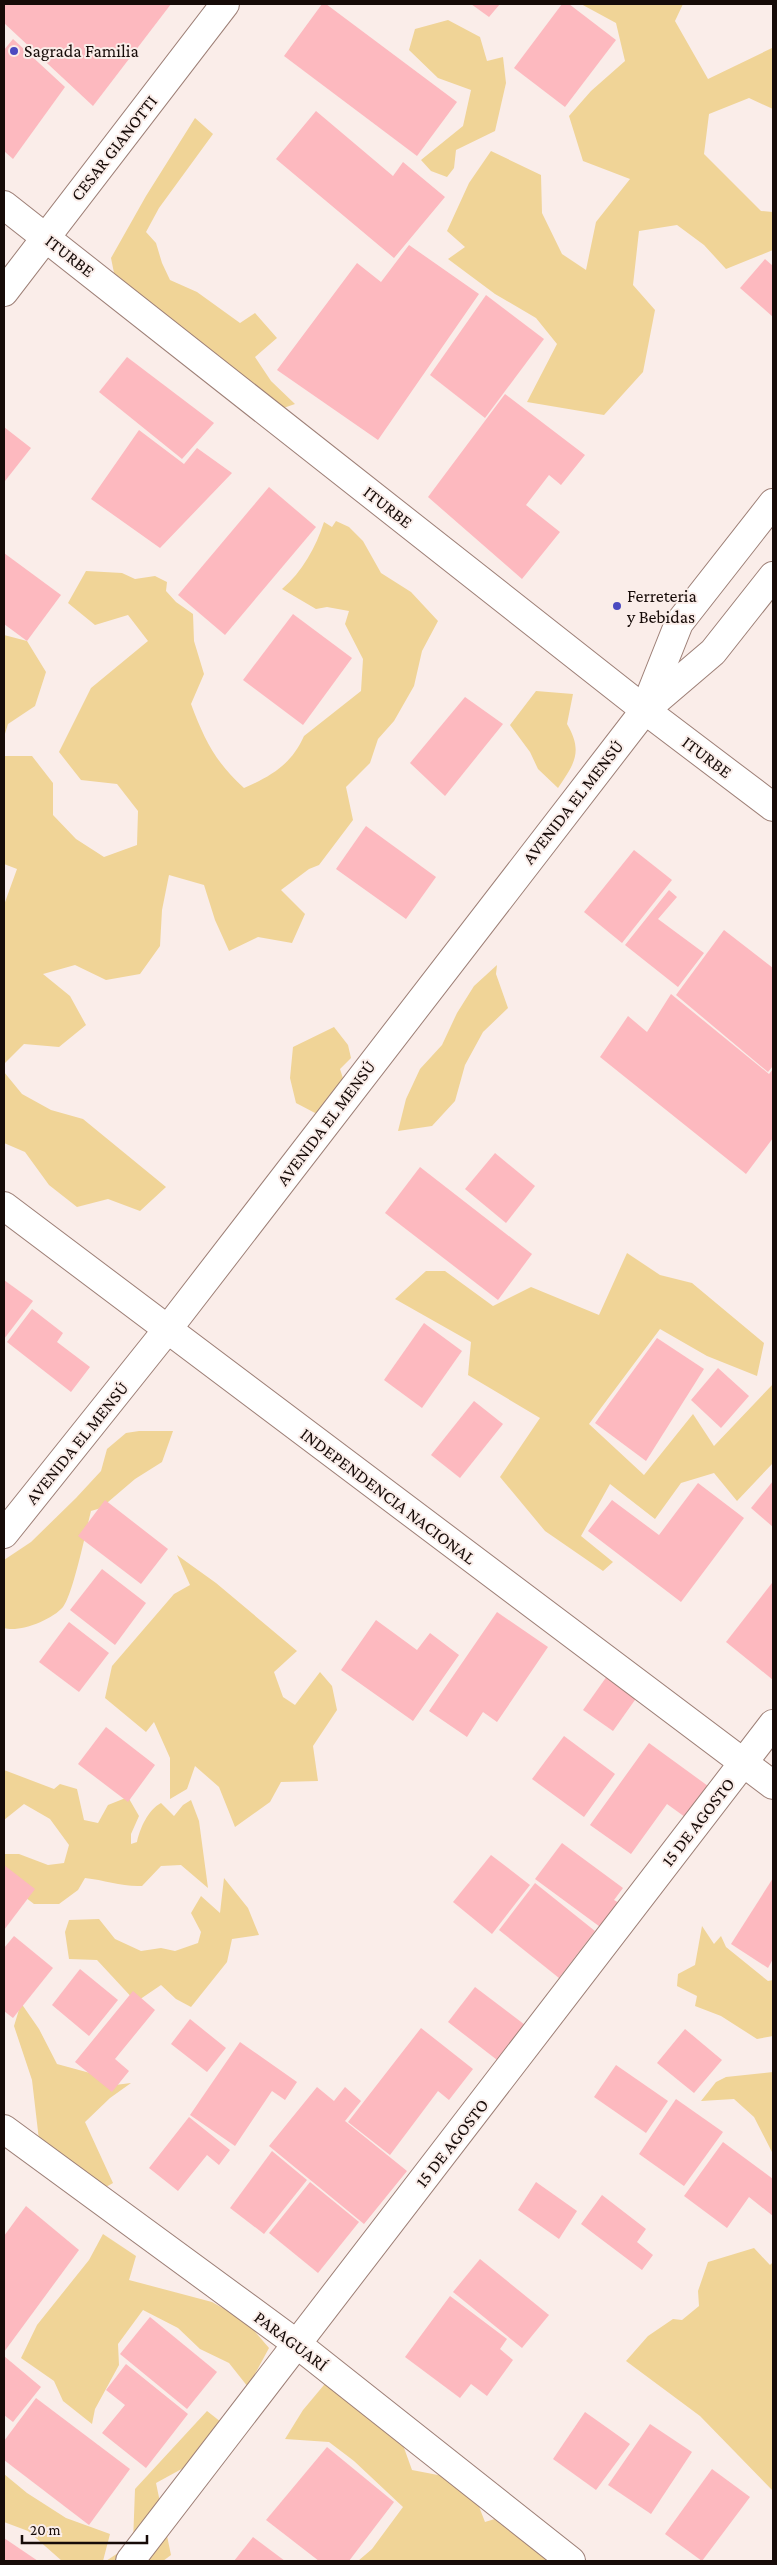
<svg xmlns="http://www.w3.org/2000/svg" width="777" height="2565" viewBox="0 0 777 2565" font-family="'Crimson Pro',serif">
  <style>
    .green { fill: #f0d497 }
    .building { fill: #fdb9bf }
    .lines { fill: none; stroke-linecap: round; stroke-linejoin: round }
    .street-casing { stroke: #9d7f76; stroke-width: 30 }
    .street { stroke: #fff; stroke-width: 28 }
    .poi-dot { fill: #4b4ac0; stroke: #faede9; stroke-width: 2 }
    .labels { text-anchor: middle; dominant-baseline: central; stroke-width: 4; stroke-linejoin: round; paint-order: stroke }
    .poi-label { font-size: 18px; fill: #160b08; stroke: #faede9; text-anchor: start }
    .street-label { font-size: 18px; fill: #160b08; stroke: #faede9 }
  </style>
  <rect width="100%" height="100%" fill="#faede9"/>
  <!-- green -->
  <g class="green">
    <path d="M581 4H683L675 21 708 79 772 48 773 43V109L749 98 709 114 704 154 761 211 773 212V250L726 269 704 245 677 225 639 231 633 285 655 310 643 372 604 415 527 402 557 344 536 318 495 294 448 259 465 247 447 231 469 183 491 151 541 175 542 213 562 254 586 270 596 222 630 179 583 161 569 116 591 91 625 61 616 23Z"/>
    <path d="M448 20 480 37 487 61 503 57 506 83 495 131 456 150 454 168 447 177 431 171 421 160 463 126 471 90 438 78 409 50 415 29Z"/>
    <path d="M195 118 213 134 159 208 146 232 156 243 162 263 170 280 197 292 240 323 255 313 277 338 255 357 271 381 295 404 272 412 115 278 111 258 146 196Z"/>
    <path d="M336 521 349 527 363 541 381 573 411 592 438 621 422 651 414 686 394 721 378 739 370 763 346 787 353 820 319 865 309 869 281 890 305 914 292 943 258 937 229 951 215 920 204 885 169 875 162 910 160 946 140 974 106 980 75 965 43 974 70 996 86 1025 59 1047 24 1044 4 1064V905L17 869 4 864V756H32L53 783V815L76 839 104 857 137 845 138 811 117 784 81 780 59 752 91 688 148 641 128 615 95 625 68 603 86 571 122 573 135 579 155 576 167 582 166 591 176 602 193 614 194 641 204 674 191 704C204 739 216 763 244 788 271 776 291 765 304 736L361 691 363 659 345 624 349 611 327 607 316 609 282 589C302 572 316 547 324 522L332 527Z"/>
    <path d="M4 635 27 641 46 672 35 706 8 724 4 737Z"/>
    <path d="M536 691 573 694 567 724C583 751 575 763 558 788L538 769 530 752 510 725Z"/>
    <path d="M497 965 496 974 508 1008 483 1032 465 1065 455 1101 432 1126 398 1131 406 1099 420 1069 442 1045 457 1013 474 986Z"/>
    <path d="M334 1027 348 1045 351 1058 340 1069 348 1094 317 1114 296 1103 290 1078 293 1047Z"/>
    <path d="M4 1072 22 1094 51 1110 83 1119 166 1187 140 1211 108 1199 77 1207 49 1185 25 1152 4 1143Z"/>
    <path d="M627 1253 660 1275 692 1283 764 1343 757 1376 707 1356 660 1329 589 1424 644 1475 693 1414 714 1446 773 1384V1463L737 1501 714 1473 681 1483 655 1519 610 1484 581 1536 613 1562 603 1571 545 1531 500 1477 540 1418 468 1375 471 1342 395 1299 426 1271H445L493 1306 531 1287 599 1315Z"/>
    <path d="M139 1431H173L162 1462 135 1479 101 1508 91 1511C86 1531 73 1594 63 1607 52 1620 19 1633 4 1628V1560L31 1542 76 1498 101 1471 107 1449 126 1433Z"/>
    <path d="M177 1555 216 1583 297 1651 274 1672 283 1697 295 1705 320 1672 332 1686 337 1710 313 1746 318 1781 281 1782 270 1802 235 1827 219 1787 195 1766 187 1789 170 1799V1758L154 1722 146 1732 105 1698 112 1666 174 1594 190 1585Z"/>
    <path d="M4 1770 54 1789 60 1784 77 1789 84 1820 98 1823 108 1805 128 1797 139 1816 131 1834V1844L137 1842C140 1828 148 1810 161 1803L174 1816 183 1805 191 1800 199 1821 208 1888 181 1865 161 1866 142 1886C122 1887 105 1880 85 1878L78 1890 59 1904H34L4 1881V1854H19L48 1865 64 1863 69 1845 50 1819 24 1804 4 1820Z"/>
    <path d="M224 1878 248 1908 259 1935 232 1939 227 1962 191 2007 176 1999 161 1985 136 2002 97 1960 69 1959 65 1932 69 1920 99 1919 115 1939 141 1951 161 1948 175 1951 198 1943 201 1932 191 1913 201 1896 220 1913Z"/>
    <path d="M702 1926 714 1944 721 1936 726 1947 768 1981 773 1980V2036L757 2039 721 2016 695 2006 697 1996 677 1986 678 1974 695 1965Z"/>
    <path d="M21 2003 39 2029 57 2064 90 2073 107 2086 131 2083 110 2098 85 2122 113 2183 97 2192 39 2140 32 2080 14 2026Z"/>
    <path d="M773 2072V2154L754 2117 734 2099 701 2101 716 2082 726 2077Z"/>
    <path d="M103 2234 136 2256 129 2280 212 2302 246 2321 269 2348 248 2387 229 2363 200 2349 178 2328 143 2310 118 2344 119 2365 95 2409 92 2424 63 2401 54 2381 21 2358 37 2325 89 2260Z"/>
    <path d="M754 2248 770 2265 773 2262V2491L700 2416 626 2361 648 2336 673 2319 682 2320 699 2306 698 2291 708 2262Z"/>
    <path d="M334 2373 399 2434 412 2470 469 2481 485 2522 511 2514 555 2561H358L372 2549 403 2507 354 2461 329 2442 285 2439 303 2410Z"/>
    <path d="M207 2411 240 2437 156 2483 171 2555 163 2561H106L133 2543 135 2489Z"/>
    <path d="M4 2474 27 2493 66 2518 110 2534 103 2561H62L28 2531 4 2522Z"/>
  </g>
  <!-- building -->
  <g class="building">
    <path d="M4 4H171L93 106 4 23Z"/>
    <path d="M322 4H326L457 102 417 156 284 56Z"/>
    <path d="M471 4H500L489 17Z"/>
    <path d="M562 4H569L616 40 565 107 514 68Z"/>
    <path d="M13 39 65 87 13 159 4 151V50Z"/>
    <path d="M316 111 393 176 403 162 445 197 394 258 276 159Z"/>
    <path d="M409 245 479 294 378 440 277 370 357 263 381 282Z"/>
    <path d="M765 259 773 266V317L740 288Z"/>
    <path d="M486 295 544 339 485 418 430 375Z"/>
    <path d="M127 357 214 423 182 459 99 392Z"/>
    <path d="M505 394 585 455 561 485 549 475 526 505 560 532 522 579 428 497Z"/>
    <path d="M4 427 31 448 5 481 4 480Z"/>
    <path d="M139 430 184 464 197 448 232 473 160 548 91 499Z"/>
    <path d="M269 487 316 527 225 635 178 595Z"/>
    <path d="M4 553 61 595 27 641 4 624Z"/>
    <path d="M293 614 352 658 303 725 243 680Z"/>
    <path d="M465 697 503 724 445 796 410 763Z"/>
    <path d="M366 826 436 877 406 919 336 869Z"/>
    <path d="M634 850 672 880 622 943 584 912Z"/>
    <path d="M669 890 677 897 658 919 704 953 678 987 625 945Z"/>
    <path d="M724 930 773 968V1066L768 1072 676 995Z"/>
    <path d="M671 994 769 1074 773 1069V1138L746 1174 600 1057 628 1016 647 1032Z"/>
    <path d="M495 1153 535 1186 506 1223 465 1189Z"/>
    <path d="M420 1167 532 1254 498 1300 385 1213Z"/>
    <path d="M4 1280 33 1301 4 1339Z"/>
    <path d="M32 1309 63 1333 57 1342 90 1367 71 1392 7 1342Z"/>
    <path d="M424 1323 462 1351 422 1408 384 1380Z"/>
    <path d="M657 1338 704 1369 646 1461 595 1423Z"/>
    <path d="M718 1368 749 1396 721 1428 691 1400Z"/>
    <path d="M474 1401 503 1424 460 1478 431 1455Z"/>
    <path d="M773 1481V1527L751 1508Z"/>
    <path d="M698 1483 744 1518 681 1602 588 1531 612 1500 659 1535Z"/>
    <path d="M105 1500 168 1549 141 1584 78 1536Z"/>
    <path d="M102 1569 146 1603 115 1645 70 1610Z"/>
    <path d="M772 1583 773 1585V1680L726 1642Z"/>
    <path d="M497 1612 548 1647 497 1722 483 1712 467 1737 429 1711Z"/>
    <path d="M376 1620 417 1650 430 1633 459 1655 413 1721 341 1670Z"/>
    <path d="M69 1622 109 1653 79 1692 39 1662Z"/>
    <path d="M612 1669 642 1690 613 1731 583 1710Z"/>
    <path d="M106 1727 155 1765 128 1802 78 1764Z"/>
    <path d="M564 1736 615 1774 584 1817 532 1779Z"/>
    <path d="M649 1743 708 1786 685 1817 667 1804 631 1854 590 1825Z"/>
    <path d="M562 1843 623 1888 614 1900 626 1907 607 1932 535 1879Z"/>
    <path d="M491 1855 530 1885 492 1934 453 1902Z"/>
    <path d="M4 1865 35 1889 4 1930Z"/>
    <path d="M773 1878V1959L768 1968 731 1944Z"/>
    <path d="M535 1883 595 1931 559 1978 499 1930Z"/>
    <path d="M14 1936 53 1968 13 2018 4 2011V1948Z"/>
    <path d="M80 1969 118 2000 89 2036 52 2005Z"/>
    <path d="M475 1987 529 2028 501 2063 448 2022Z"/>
    <path d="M133 1991 155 2010 115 2059 129 2071 112 2092 75 2062Z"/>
    <path d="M190 2019 226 2048 207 2072 171 2044Z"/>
    <path d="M421 2028 473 2069 449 2100 438 2091 390 2155 348 2122Z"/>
    <path d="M685 2029 722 2060 694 2093 657 2063Z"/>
    <path d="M240 2042 297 2082 285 2100 272 2091 235 2146 190 2115Z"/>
    <path d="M616 2065 668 2101 646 2133 594 2097Z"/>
    <path d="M317 2087 334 2101 345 2087 361 2101 345 2121 407 2171 364 2224 269 2146Z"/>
    <path d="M676 2099 723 2132 684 2186 639 2154Z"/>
    <path d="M189 2117 230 2150 219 2165 207 2155 178 2191 149 2168Z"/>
    <path d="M723 2142 773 2179V2216L749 2197 727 2228 684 2196Z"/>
    <path d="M272 2151 307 2180 264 2234 230 2208Z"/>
    <path d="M310 2182 359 2222 318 2273 269 2233Z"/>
    <path d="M536 2182 577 2211 559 2239 518 2210Z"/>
    <path d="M602 2195 646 2229 637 2242 653 2255 642 2270 581 2224Z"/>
    <path d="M26 2206 79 2250 4 2352V2236Z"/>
    <path d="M480 2259 549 2315 522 2348 453 2292Z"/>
    <path d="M450 2296 507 2339 500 2349 513 2360 487 2396 471 2384 460 2398 405 2357Z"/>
    <path d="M150 2317 217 2372 187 2409 120 2354Z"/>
    <path d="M4 2356 41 2387 13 2422 4 2415Z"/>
    <path d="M126 2364 188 2414 146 2468 102 2433 125 2405 106 2390Z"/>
    <path d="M36 2398 130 2469 89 2525 4 2460V2441Z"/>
    <path d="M585 2412 630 2444 596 2490 553 2459Z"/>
    <path d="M650 2424 692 2452 651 2514 608 2485Z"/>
    <path d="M327 2447 394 2502 349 2561H319L266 2520Z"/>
    <path d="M712 2469 750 2497 702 2561 665 2534Z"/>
    <path d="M253 2537 285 2561H234Z"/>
    <path d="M4 2538 38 2561H4Z"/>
  </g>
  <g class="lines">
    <!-- street casing -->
    <g class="street-casing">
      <g id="street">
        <path d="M4 205 645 710 773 807"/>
        <path d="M4 292 225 4"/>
        <path d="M646 706 679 623 773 503"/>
        <path d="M4 1206 773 1785"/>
        <path d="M4 1534 167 1330 645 710 713 652 773 576"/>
        <path d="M4 2129 297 2344 571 2561"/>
        <path d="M130 2561 773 1724"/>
      </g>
    </g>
    <!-- street -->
    <use href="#street" class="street"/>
  </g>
  <!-- markers -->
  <g class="poi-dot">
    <circle cx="14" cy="51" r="5"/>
    <circle cx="617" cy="606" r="5"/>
  </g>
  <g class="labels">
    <!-- poi labels -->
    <g class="poi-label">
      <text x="24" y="51">Sagrada Familia</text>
      <text x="627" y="596">Ferreteria<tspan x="627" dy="21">y Bebidas</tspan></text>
    </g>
    <!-- street labels -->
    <g class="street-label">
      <text transform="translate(114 148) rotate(-52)">CESAR GIANOTTI</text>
      <text transform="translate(70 256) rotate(38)">ITURBE</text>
      <text transform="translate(388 507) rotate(38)">ITURBE</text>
      <text transform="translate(707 757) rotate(37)">ITURBE</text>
      <text transform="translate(573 802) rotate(-52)">AVENIDA EL MENSÚ</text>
      <text transform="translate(326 1123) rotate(-53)">AVENIDA EL MENSÚ</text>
      <text transform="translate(77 1443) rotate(-51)">AVENIDA EL MENSÚ</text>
      <text transform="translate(388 1496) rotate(37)">INDEPENDENCIA NACIONAL</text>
      <text transform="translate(698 1822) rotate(-52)">15 DE AGOSTO</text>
      <text transform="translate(452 2143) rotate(-52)">15 DE AGOSTO</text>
      <text transform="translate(291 2341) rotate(37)">PARAGUARÍ</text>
    </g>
  </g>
  <!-- border -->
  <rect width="777" height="2565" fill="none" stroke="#160b08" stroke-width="10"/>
  <!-- scale -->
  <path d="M22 2535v8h125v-8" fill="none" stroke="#160b08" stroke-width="2.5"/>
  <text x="30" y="2535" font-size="15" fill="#160b08" stroke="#faede9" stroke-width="4" paint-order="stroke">20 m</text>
</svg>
